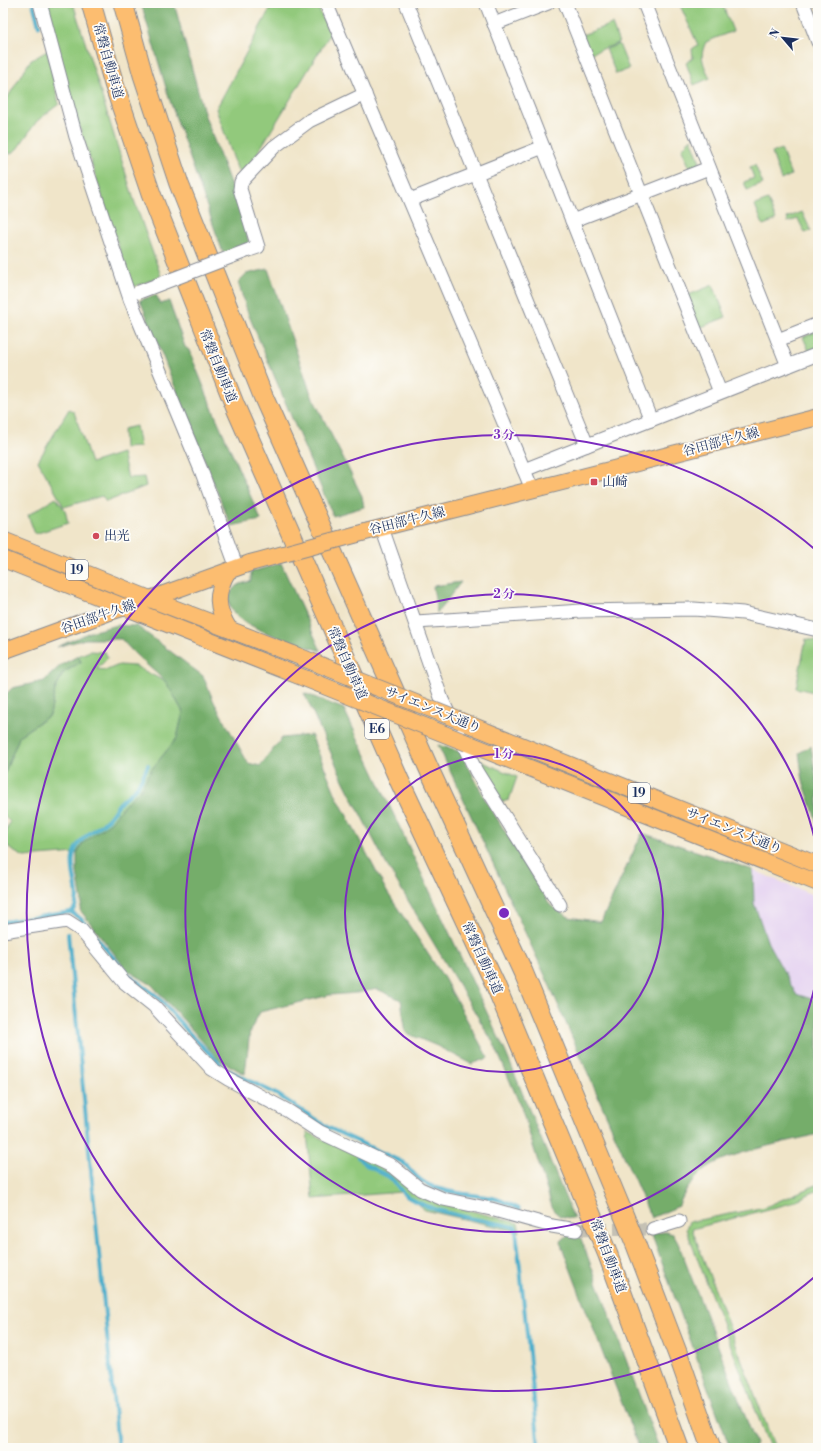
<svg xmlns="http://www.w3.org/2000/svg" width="821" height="1451" viewBox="0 0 821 1451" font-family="'Libre Bodoni','Noto Serif JP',serif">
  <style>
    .built { fill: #e5d3f1 }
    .green { fill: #92c97b; stroke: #567c6c }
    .forest { fill: #75ad6b; stroke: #486e64 }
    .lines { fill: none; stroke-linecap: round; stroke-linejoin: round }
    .stream { stroke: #4caecb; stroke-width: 4 }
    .minor-tunnel { stroke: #c5c1b4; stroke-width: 13; stroke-dasharray: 13 6; stroke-linecap: butt }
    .minor-casing { stroke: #868a94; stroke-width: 15 }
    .major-casing { stroke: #868a94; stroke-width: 18 }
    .highway-casing { stroke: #868a94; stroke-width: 21 }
    .minor { stroke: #fff; stroke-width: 13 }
    .major { stroke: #fcbd6f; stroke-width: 16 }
    .highway { stroke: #fcbd6f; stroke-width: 19 }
    .minor-bridge-casing { stroke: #868a94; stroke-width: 15; stroke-linecap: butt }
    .major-bridge-casing { stroke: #868a94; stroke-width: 18; stroke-linecap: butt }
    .minor-bridge { stroke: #fff; stroke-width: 13 }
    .major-bridge { stroke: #fcbd6f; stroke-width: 16 }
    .ring { fill: none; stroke: #7b2cbf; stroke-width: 2 }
    .poi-dot { fill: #d1495b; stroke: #fdfcf7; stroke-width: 1.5 }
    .labels { text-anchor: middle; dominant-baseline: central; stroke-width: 3.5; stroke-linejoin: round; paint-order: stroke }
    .shield { fill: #fdfcf7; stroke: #5f6c8c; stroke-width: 1 }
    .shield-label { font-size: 12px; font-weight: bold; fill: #1b2f5e }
    .street-label { font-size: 13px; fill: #1b2f5e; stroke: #fdfcf7 }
    .poi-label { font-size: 13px; fill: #1b2f5e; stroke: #fdfcf7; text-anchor: start }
    .centre { fill: #7b2cbf; stroke: #fdfcf7; stroke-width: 2 }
    .ring-label { font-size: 12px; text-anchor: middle; font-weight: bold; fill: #7b2cbf; stroke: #fdfcf7; stroke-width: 3.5; stroke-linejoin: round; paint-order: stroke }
  </style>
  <rect width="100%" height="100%" fill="#fdfcf7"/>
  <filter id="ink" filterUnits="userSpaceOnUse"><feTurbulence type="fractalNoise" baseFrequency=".025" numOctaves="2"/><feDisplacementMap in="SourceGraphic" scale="8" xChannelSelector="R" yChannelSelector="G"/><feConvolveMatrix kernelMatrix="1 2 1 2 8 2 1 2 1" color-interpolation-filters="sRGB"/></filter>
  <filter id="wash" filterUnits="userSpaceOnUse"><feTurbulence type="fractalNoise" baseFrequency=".012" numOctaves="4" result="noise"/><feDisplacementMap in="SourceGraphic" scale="16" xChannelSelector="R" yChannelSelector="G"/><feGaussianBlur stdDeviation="0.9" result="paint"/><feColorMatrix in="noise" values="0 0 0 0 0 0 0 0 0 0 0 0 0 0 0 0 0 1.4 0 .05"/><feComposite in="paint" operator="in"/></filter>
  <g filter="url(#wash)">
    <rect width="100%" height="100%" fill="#f0e5c9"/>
    <!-- built -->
    <path class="built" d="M753 870 818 897V1001L796 994 768 943 754 903Z"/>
    <!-- green -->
    <g class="green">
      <path d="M46 3H73L134 200 161 276 134 287 128 276 73 107Z"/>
      <path d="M273 3H316L330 34 246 172 238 171 216 109Z"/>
      <path d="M679 3H722L733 31 706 42C699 56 703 64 710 78L694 85 686 63 693 58 692 49 698 45Z"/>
      <path d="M612 24 619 43 589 54 582 35Z"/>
      <path d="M619 44 629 69 616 74 606 49Z"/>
      <path d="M47 51 59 104 37 121 17 149 10 154 4 152 3 149V105L30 61Z"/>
      <path d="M691 138 700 162 696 168 691 171 682 149Z"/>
      <path d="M781 149 791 175 781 180 772 153Z"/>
      <path d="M755 165 763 184 747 190 744 182 754 178 750 167Z"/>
      <path d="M768 200 776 220 763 225 755 205Z"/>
      <path d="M802 212 811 231 805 233 798 219 788 222 787 218Z"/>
      <path d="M713 285 726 317 699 328 686 296Z"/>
      <path d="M818 331V347L809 351 803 337Z"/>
      <path d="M69 409 74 412 91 463 122 453 128 478 144 477 146 486 106 502 102 496 64 507 38 461Z"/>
      <path d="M136 426 140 447 124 448 123 429Z"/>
      <path d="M56 498 65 510 68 523 35 534 28 515Z"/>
      <path d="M806 639 818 641V693L796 688Z"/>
      <path d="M90 651 105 652 108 658 97 669 107 670 119 665 135 666 166 682 183 712 177 738 151 770 140 790 124 805 111 822 83 843 77 853 24 857 11 850 3 840 10 822 3 815V777L20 735 50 715 55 690 63 673 81 662 78 656Z"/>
      <path d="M478 760 517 777 509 800 502 802 477 762Z"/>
      <path d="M307 1132 373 1162 402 1182 468 1210 518 1223 520 1232 425 1210 402 1192 313 1199Z"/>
      <path d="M818 1184V1190L788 1204 692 1229 775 1448H770L686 1229 689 1222 765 1207Z"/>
    </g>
    <!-- forest -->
    <g class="forest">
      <path d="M141 3H174L205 116 239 207 249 243 223 253 169 98Z"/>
      <path d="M268 269 311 394 362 496 364 507 333 516 247 311 238 282 246 274Z"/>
      <path d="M156 295 161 304 169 301 185 347 189 350 213 410 261 520 231 526 140 300Z"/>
      <path d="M281 563 321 651C301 644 224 626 229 598 232 585 240 584 251 581V572Z"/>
      <path d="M461 582 437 613 433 586Z"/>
      <path d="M117 625 137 626 203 676 214 702 248 763 260 766 282 738 311 735 336 795 387 892 444 978 488 1058 472 1064 437 1046 406 1033 401 1000 377 989 357 993 330 995 260 1012 250 1031 245 1074 218 1059 152 985 127 970 80 910 82 902 77 872V853L83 843 111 822 124 805 140 790 151 770 177 738 183 712 166 682 135 654 121 639H85L57 647 90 632Z"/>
      <path d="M78 656 81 662 63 673 55 690 50 715 20 735 3 777V697L12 688 44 681 61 665Z"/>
      <path d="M304 693 344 709 506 1053 574 1219 560 1216 553 1210 521 1107 494 1044 385 862 343 780Z"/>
      <path d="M438 745 461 752 485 799 551 906 569 917 601 922 642 833 753 870 754 903 768 943 796 994 818 1001V1134C792 1141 726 1153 707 1168 695 1177 683 1192 679 1206L651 1218 549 984Z"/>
      <path d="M811 746 818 789V825L803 781 799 753Z"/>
      <path d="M665 1232 673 1234 678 1243 756 1444 754 1448H730L651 1233Z"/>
      <path d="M569 1234 580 1236 659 1448H639L562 1247 561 1241Z"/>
    </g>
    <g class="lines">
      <!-- stream -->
      <g class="stream">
        <path d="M33 3 39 26"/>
        <path d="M71 912 81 919 126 973 158 997 191 1035 224 1068 278 1095 327 1127 402 1162C412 1169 413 1177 427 1184 448 1194 471 1194 493 1198 502 1200 511 1205 519 1209"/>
        <path d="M3 922 71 912C86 899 66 870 75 850 82 835 97 830 108 819 112 815 115 809 119 804 124 798 132 793 137 787 141 780 145 772 148 765"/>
        <path d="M68 934 118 1448"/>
        <path d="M358 1157C366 1168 378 1170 389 1177 396 1182 400 1192 408 1197 434 1214 484 1220 515 1227L516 1230 539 1448"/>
      </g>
    </g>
  </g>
  <g filter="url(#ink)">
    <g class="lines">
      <!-- minor-tunnel -->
      <path class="minor-tunnel" d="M576 1230 653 1229"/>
      <!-- minor casing -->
      <g class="minor-casing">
        <g id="minor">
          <path d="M40 3 76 137 130 299 201 470 237 568"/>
          <path d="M326 3 532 489"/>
          <path d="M406 3 587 445"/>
          <path d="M486 3 651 420"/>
          <path d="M565 3 720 392"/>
          <path d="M644 3 788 366"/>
          <path d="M803 3 818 42"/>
          <path d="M494 24 548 3"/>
          <path d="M410 200 543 147"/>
          <path d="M572 221 709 168"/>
          <path d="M249 250 258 247 240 189 241 182 274 147 309 121 365 94"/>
          <path d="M778 340 818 324"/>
          <path d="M524 470 818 354"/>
          <path d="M382 528 442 700 476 771 560 905"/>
          <path d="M416 622 581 611 694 609 743 613 818 630"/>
          <path d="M3 931 67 921 81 930 124 982 154 1006 212 1069 228 1079 288 1111 320 1132 392 1166 420 1189 443 1199 491 1209 552 1226 576 1230"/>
          <path d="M653 1229 679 1221"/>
        </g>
      </g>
      <!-- major casing -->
      <g class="major-casing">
        <g id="major">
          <path d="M369 531 818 417"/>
          <path d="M3 540 150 599 293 654"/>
          <path d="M3 559 304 678"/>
          <path d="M228 571C215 593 216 608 229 629"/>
          <path d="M3 651 107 613 150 599 250 563"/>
          <path d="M461 721 818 865"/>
          <path d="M467 743 818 883"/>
        </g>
      </g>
      <!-- highway casing -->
      <g class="highway-casing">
        <g id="highway">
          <path d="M91 3 114 84 151 194 235 406 400 782 495 984 608 1255 679 1448"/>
          <path d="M123 3 143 75 179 184 263 396 429 769 523 972 636 1245 680 1360 711 1448"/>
        </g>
      </g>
      <!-- minor -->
      <use href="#minor" class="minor"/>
      <!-- major -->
      <use href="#major" class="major"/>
      <!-- highway -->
      <use href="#highway" class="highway"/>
      <!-- minor-bridge casing -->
      <g class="minor-bridge-casing">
        <path id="minor-bridge" d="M139 292 249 250"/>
      </g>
      <!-- major-bridge casing -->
      <g class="major-bridge-casing">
        <g id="major-bridge">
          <path d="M250 563 369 531"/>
          <path d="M293 654 461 721"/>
          <path d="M304 678 467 743"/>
        </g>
      </g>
      <!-- minor-bridge -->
      <use href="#minor-bridge" class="minor-bridge"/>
      <!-- major-bridge -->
      <use href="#major-bridge" class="major-bridge"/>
    </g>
  </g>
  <!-- distance rings -->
  <g class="ring">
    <circle cx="504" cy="913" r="159"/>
    <path d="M818 971A319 319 0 1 1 818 855"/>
    <path d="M818 1274A478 478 0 1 1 818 552"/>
  </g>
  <!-- markers -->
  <g class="poi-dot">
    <rect x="590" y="478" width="8" height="8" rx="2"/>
    <circle cx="96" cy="536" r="4"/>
  </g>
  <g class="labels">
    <!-- shield labels -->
    <g class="shield">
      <rect x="66" y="560" width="22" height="20" rx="3"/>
      <rect x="365" y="719" width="24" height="20" rx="3"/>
      <rect x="628" y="783" width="22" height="20" rx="3"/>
    </g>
    <g class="shield-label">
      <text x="77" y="570">19</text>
      <text x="377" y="729">E6</text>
      <text x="639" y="793">19</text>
    </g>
    <!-- street labels -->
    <g class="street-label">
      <text transform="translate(108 61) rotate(74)">常磐自動車道</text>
      <text transform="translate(218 366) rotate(68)">常磐自動車道</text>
      <text transform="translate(721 442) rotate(-15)">谷田部牛久線</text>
      <text transform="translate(407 521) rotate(-14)">谷田部牛久線</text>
      <text transform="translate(98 617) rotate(-19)">谷田部牛久線</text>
      <text transform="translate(347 663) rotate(66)">常磐自動車道</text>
      <text transform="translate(433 710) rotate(22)">サイエンス大通り</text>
      <text transform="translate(734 831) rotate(22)">サイエンス大通り</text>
      <text transform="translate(482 958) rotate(65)">常磐自動車道</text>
      <text transform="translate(608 1256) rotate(69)">常磐自動車道</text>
    </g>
    <!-- poi labels -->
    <g class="poi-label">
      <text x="602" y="482">山崎</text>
      <text x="104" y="536">出光</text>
    </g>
  </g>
  <circle cx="504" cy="913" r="6" class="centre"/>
  <g class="ring-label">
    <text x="504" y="439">3 分</text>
    <text x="504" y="598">2 分</text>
    <text x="504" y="758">1 分</text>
  </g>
  <!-- margin -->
  <rect width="821" height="1451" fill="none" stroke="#fdfcf7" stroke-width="16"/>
  <!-- north arrow -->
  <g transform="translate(783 38) rotate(298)" stroke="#fdfcf7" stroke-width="3" paint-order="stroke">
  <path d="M0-3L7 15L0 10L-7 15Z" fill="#1b2f5e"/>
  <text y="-6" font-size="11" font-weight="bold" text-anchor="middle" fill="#1b2f5e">N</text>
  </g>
</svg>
